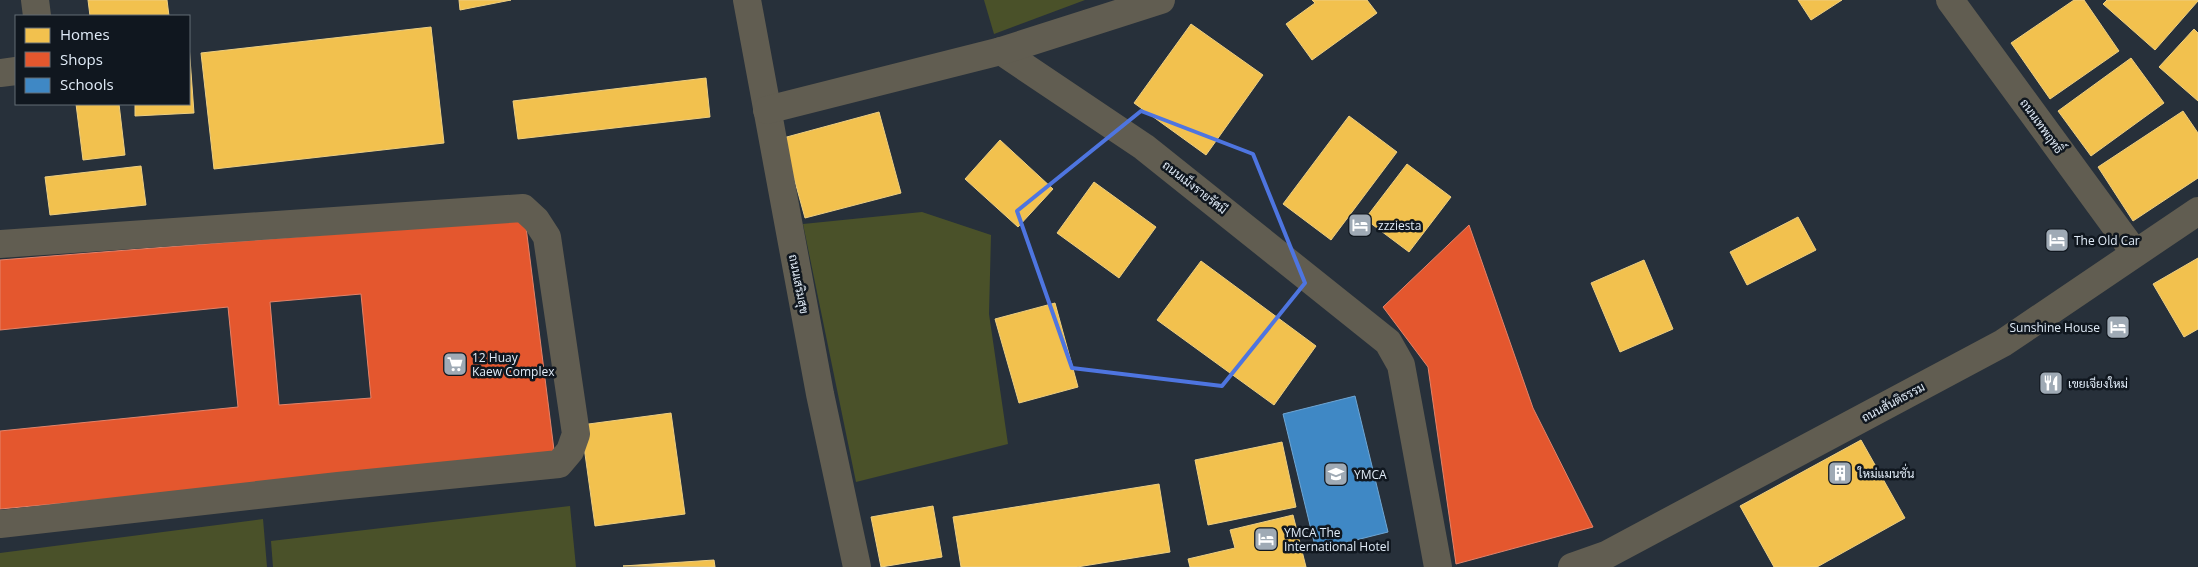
<svg xmlns="http://www.w3.org/2000/svg" width="2198" height="567" viewBox="0 0 2198 567" font-family="'Open Sans',Sarabun,sans-serif">
  <style>
    .green { fill: #4a5129 }
    .homes { fill: #f2c14e; stroke: #edce81 }
    .shops { fill: #e4572e; stroke: #e3836a; fill-rule: evenodd }
    .schools { fill: #3f88c5; stroke: #6fa6d4 }
    .lines { fill: none; stroke-linecap: round; stroke-linejoin: round }
    .minor { stroke: #615d51; stroke-width: 28 }
    .marked { fill: none; stroke: #4e75e0; stroke-width: 4; stroke-linejoin: round }
    .labels { text-anchor: middle; dominant-baseline: central; stroke-width: 5; stroke-linejoin: round; paint-order: stroke }
    .street-label { font-size: 12px; fill: #e0ebf7; stroke: #10171f }
    .poi-label { font-size: 12px; fill: #e0ebf7; stroke: #10171f; text-anchor: start }
  </style>
  <rect width="100%" height="100%" fill="#27303a"/>
  <!-- green -->
  <g class="green">
    <path d="M984 0H1085L994 34Z"/>
    <path d="M922 212 991 235 989 314 1008 444 856 482 803 224Z"/>
    <path d="M570 506 576 567H273L271 541Z"/>
    <path d="M263 519 267 567H0V553Z"/>
  </g>
  <!-- homes -->
  <g class="homes">
    <path d="M88 0H167L169 16H90Z"/>
    <path d="M459 0H511L460 10Z"/>
    <path d="M1312 0H1367L1377 13 1312 60 1286 24 1315 3Z"/>
    <path d="M1798 0H1842L1811 20Z"/>
    <path d="M2074 0H2084L2119 51 2050 99 2011 43Z"/>
    <path d="M2107 0H2198V1L2155 50 2103 4Z"/>
    <path d="M1191 24 1263 75 1206 155 1134 103Z"/>
    <path d="M431 27 444 143 214 169 201 53Z"/>
    <path d="M2194 29 2198 33V101L2159 67Z"/>
    <path d="M189 45 194 113 135 116V104H189Z"/>
    <path d="M2131 58 2164 103 2091 156 2058 111Z"/>
    <path d="M706 78 710 117 518 139 513 101Z"/>
    <path d="M76 104H119L125 155 83 160Z"/>
    <path d="M2183 111 2198 133V178L2133 221 2098 167Z"/>
    <path d="M879 112 901 193 805 218 783 138Z"/>
    <path d="M1349 116 1397 152 1331 240 1283 204Z"/>
    <path d="M1000 140 1053 189 1018 227 965 179Z"/>
    <path d="M1407 164 1451 197 1409 252 1365 219Z"/>
    <path d="M141 166 146 205 50 215 45 177Z"/>
    <path d="M1094 182 1156 227 1119 278 1057 233Z"/>
    <path d="M1798 217 1816 250 1747 285 1730 252Z"/>
    <path d="M2198 258V329L2184 337 2153 284Z"/>
    <path d="M1644 260 1673 329 1620 352 1591 283Z"/>
    <path d="M1201 261 1316 346 1274 405 1157 320Z"/>
    <path d="M1055 303 1078 387 1019 403 995 319Z"/>
    <path d="M671 413 685 514 595 526 581 425Z"/>
    <path d="M1861 440 1905 518 1817 567H1774L1740 506Z"/>
    <path d="M1282 442 1296 507 1208 525 1195 460Z"/>
    <path d="M1159 484 1170 552 1077 567H961L953 517Z"/>
    <path d="M933 506 942 557 881 567 871 517Z"/>
    <path d="M1293 515 1306 567H1190L1188 559 1235 548 1230 530Z"/>
    <path d="M714 560 715 567 623 566Z"/>
  </g>
  <!-- shops -->
  <g class="shops">
    <path d="M525 219 555 458 0 509V431L238 407 228 307 0 330V260ZM361 294 371 398 279 405 270 302Z"/>
    <path d="M1469 225 1533 408 1593 527 1456 564 1428 367 1383 307Z"/>
  </g>
  <!-- schools -->
  <path class="schools" d="M1355 396 1388 532 1316 550 1283 414Z"/>
  <g class="lines">
    <!-- minor -->
    <g class="minor">
      <path d="M35 0 37 16"/>
      <path d="M747 0 820 394 857 567"/>
      <path d="M1950 0 2135 253"/>
      <path d="M1001 51 1144 147 1388 342 1401 365 1438 567"/>
      <path d="M0 73 16 71"/>
      <path d="M767 110 1001 51 1161 0"/>
      <path d="M0 244 523 208 536 220 547 237 576 434 570 451 559 464 338 486 0 524"/>
      <path d="M1572 567 1606 555 2003 343 2198 211"/>
    </g>
  </g>
  <!-- marked area -->
  <path class="marked" d="M1141 111 1253 154 1305 283 1222 386 1072 368 1017 211Z"/>
  <!-- icons -->
  <defs>
    <g id="hotel-square" transform="scale(1.25)"><rect x="-9" y="-9" width="18" height="18" rx="4" fill="#9faab5" stroke="#10171f"/><path d="M-6-4.5h1.5V1H6V5H4.5V3h-9V5H-6ZM-4 0a1.8 1.8 0 1 1 3.6 0ZM.5 0V-2.5h3Q6-2.5 6 0Z" fill="#fff"/></g>
    <g id="supermarket-square" transform="scale(1.25)"><rect x="-9" y="-9" width="18" height="18" rx="4" fill="#9faab5" stroke="#10171f"/><path d="M-6-5.5h2.5l.6 2H6L4.5 2H-2.5L-4.4-4H-6ZM-1.5 3.2a1.3 1.3 0 1 0 .1 0ZM3 3.2a1.3 1.3 0 1 0 .1 0Z" fill="#fff"/></g>
    <g id="restaurant-square" transform="scale(1.25)"><rect x="-9" y="-9" width="18" height="18" rx="4" fill="#9faab5" stroke="#10171f"/><path d="M-5-6h1v4h1v-4h1v4h1v-4h1v5L-1.5 .5V6h-2V.5L-5-1ZM5-6V6H3V1.5H1.5Q1.5-4 5-6Z" fill="#fff"/></g>
    <g id="building-square" transform="scale(1.25)"><rect x="-9" y="-9" width="18" height="18" rx="4" fill="#9faab5" stroke="#10171f"/><path d="M-4-6H4V6H1V3H-1V6H-4ZM-2.5-4.3h1.7v1.8h-1.7ZM.8-4.3h1.7v1.8H.8ZM-2.5-1h1.7V.8h-1.7ZM.8-1h1.7V.8H.8Z" fill="#fff"/></g>
    <g id="school-square" transform="scale(1.25)"><rect x="-9" y="-9" width="18" height="18" rx="4" fill="#9faab5" stroke="#10171f"/><path d="M0-5L7-2L0 1L-7-2ZM-4 1L0 2.5L4 1V4Q0 6-4 4Z" fill="#fff"/></g>
  </defs>
  <g fill-rule="evenodd">
    <use href="#hotel-square" x="1360" y="225"/>
    <use href="#hotel-square" x="2057" y="240"/>
    <use href="#hotel-square" x="2118" y="327"/>
    <use href="#supermarket-square" x="455" y="364"/>
    <use href="#restaurant-square" x="2051" y="383"/>
    <use href="#building-square" x="1840" y="473"/>
    <use href="#school-square" x="1336" y="474"/>
    <use href="#hotel-square" x="1266" y="539"/>
  </g>
  <g class="labels">
    <!-- street labels -->
    <g class="street-label">
      <text transform="translate(2042 126) rotate(54)">ถนนเทพฤทธิ์</text>
      <text transform="translate(1195 187) rotate(38)">ถนนเม็งรายรัศมี</text>
      <text transform="translate(799 284) rotate(79)">ถนนเสริมสุข</text>
      <text transform="translate(1893 402) rotate(-28)">ถนนสันติธรรม</text>
    </g>
    <!-- poi labels -->
    <g class="poi-label">
      <text x="1378" y="225">zzziesta</text>
      <text x="2074" y="240">The Old Car</text>
      <text x="2100" y="327" text-anchor="end">Sunshine House</text>
      <text x="472" y="357">12 Huay<tspan x="472" dy="14">Kaew Complex</tspan></text>
      <text x="2068" y="383">เขยเจียงใหม่</text>
      <text x="1858" y="473">ใหม่แมนชั่น</text>
      <text x="1354" y="474">YMCA</text>
      <text x="1284" y="532">YMCA The<tspan x="1284" dy="14">International Hotel</tspan></text>
    </g>
  </g>
  <!-- legend -->
  <rect x="15" y="15" width="175" height="90" fill="#10171f" stroke="#636c75"/>
  <rect x="25" y="28" width="25" height="15" fill="#f2c14e" stroke="#636c75"/>
  <text x="60" y="40" font-size="15" fill="#e0ebf7">Homes</text>
  <rect x="25" y="52" width="25" height="15" fill="#e4572e" stroke="#636c75"/>
  <text x="60" y="65" font-size="15" fill="#e0ebf7">Shops</text>
  <rect x="25" y="78" width="25" height="15" fill="#3f88c5" stroke="#636c75"/>
  <text x="60" y="90" font-size="15" fill="#e0ebf7">Schools</text>
</svg>
